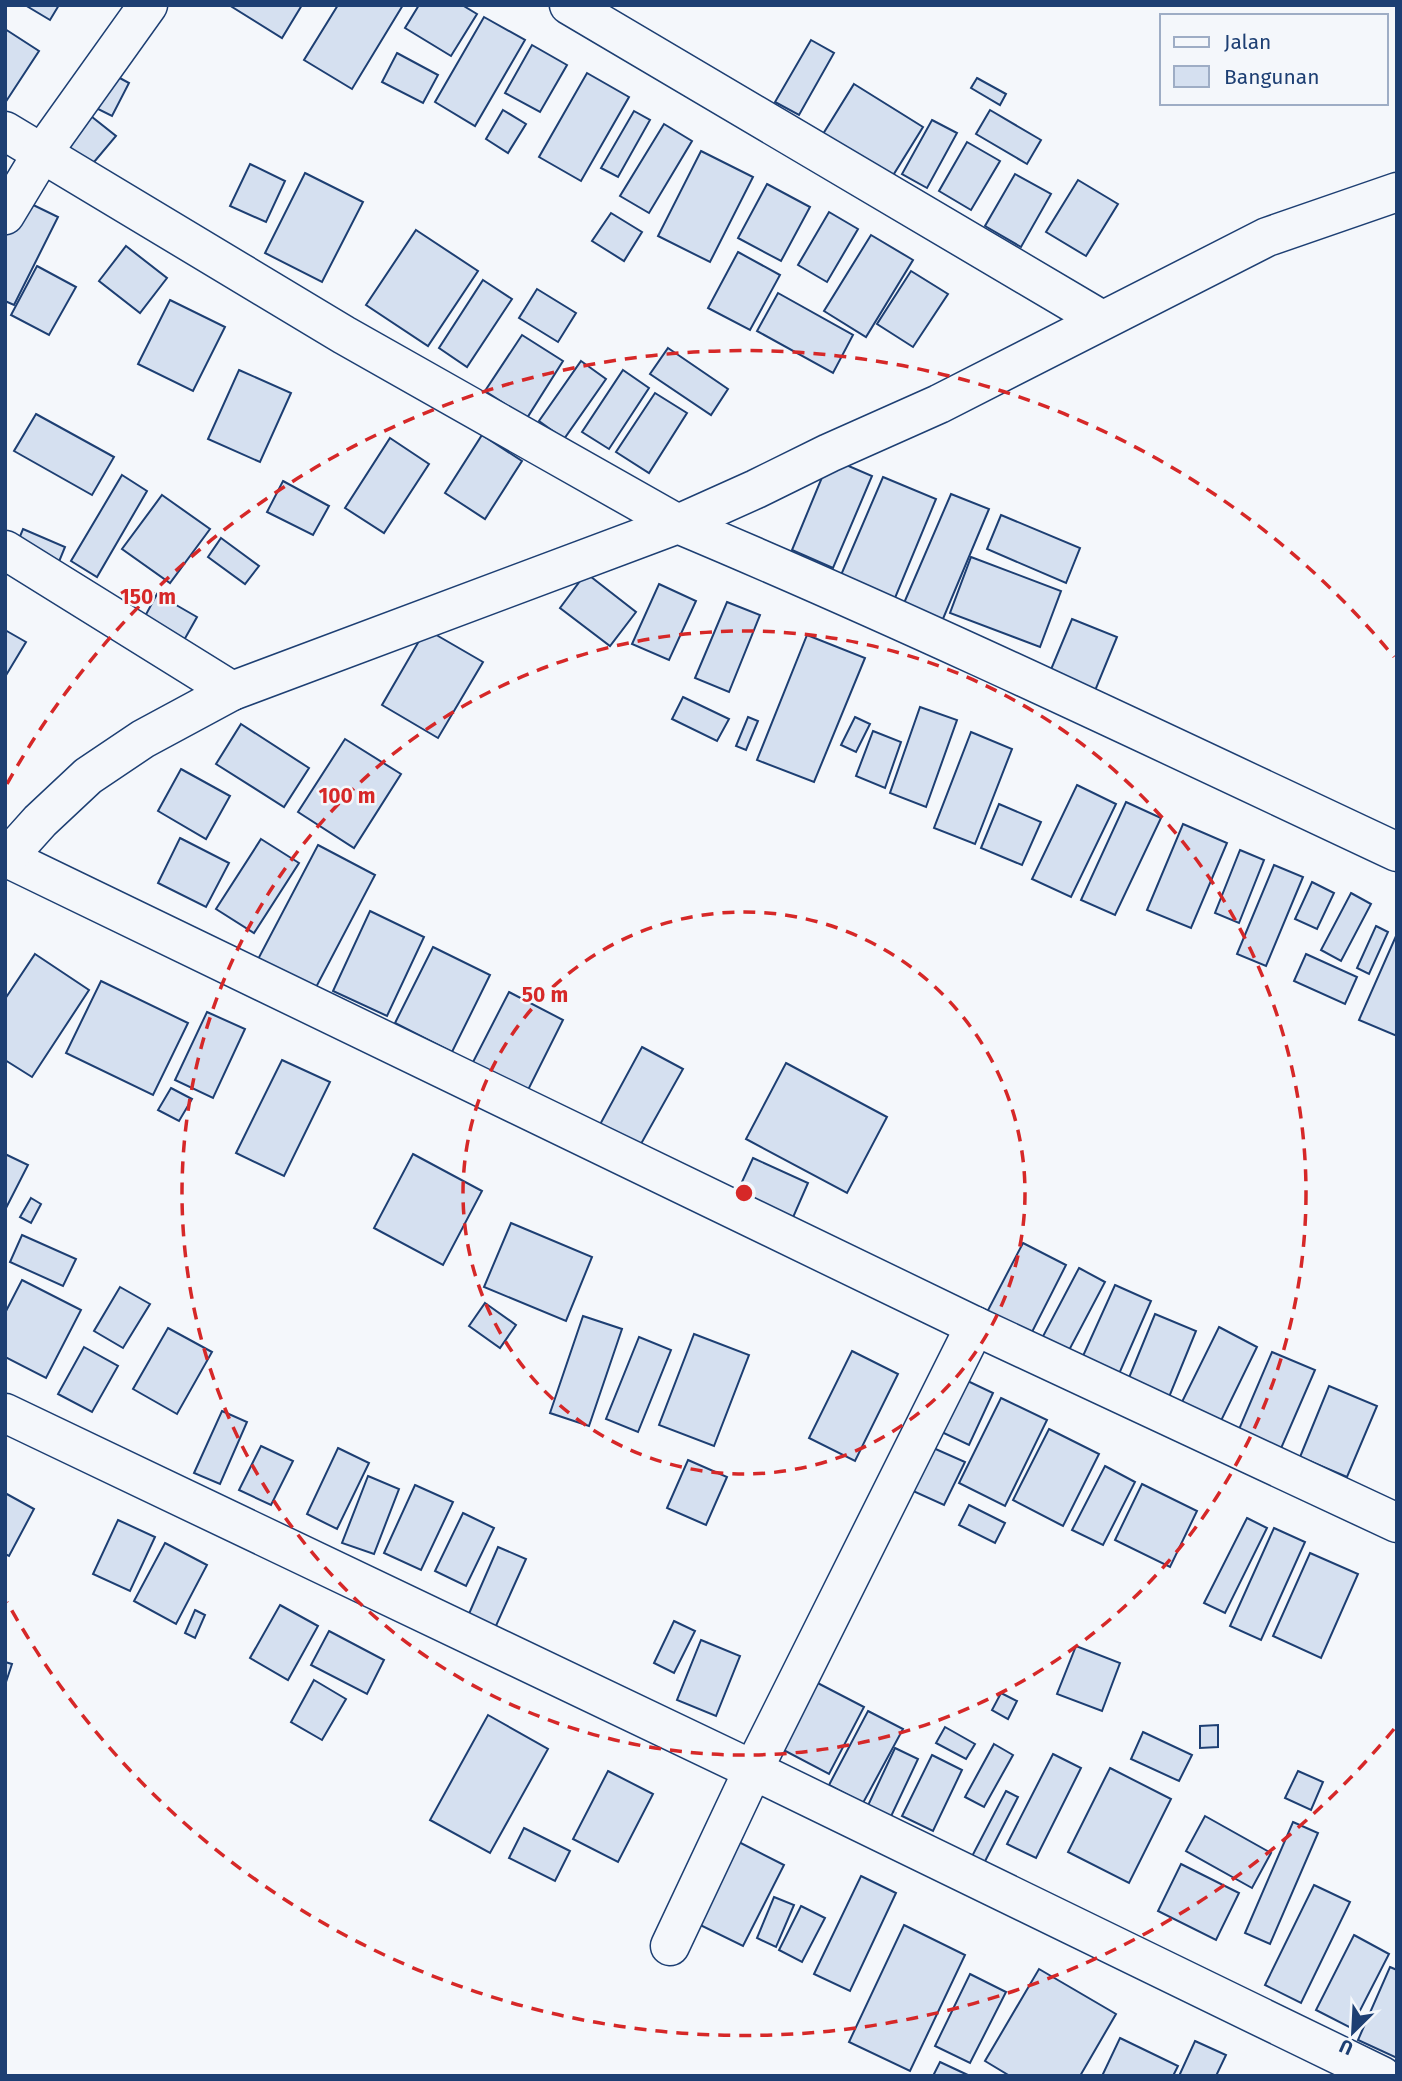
<svg xmlns="http://www.w3.org/2000/svg" width="1402" height="2081" viewBox="0 0 1402 2081" font-family="'Fira Sans',sans-serif">
  <style>
    .building { fill: #d5e0f0; stroke: #1d3f73; stroke-width: 2 }
    .lines { fill: none; stroke-linecap: round; stroke-linejoin: round }
    .minor-casing { stroke: #1d3f73; stroke-width: 41 }
    .minor { stroke: #f4f7fb; stroke-width: 38 }
    .ring { fill: none; stroke: #d62828; stroke-width: 3.5; stroke-dasharray: 12 9 }
    .centre { fill: #d62828; stroke: #f4f7fb; stroke-width: 3.5 }
    .ring-label { font-size: 21px; text-anchor: middle; font-weight: bold; fill: #d62828; stroke: #f4f7fb; stroke-width: 5; stroke-linejoin: round; paint-order: stroke }
  </style>
  <rect width="100%" height="100%" fill="#f4f7fb"/>
  <!-- building -->
  <g class="building">
    <path d="M25 5H59L50 20Z"/>
    <path d="M229 5H302L282 38Z"/>
    <path d="M338 5H403L352 89 304 60Z"/>
    <path d="M419 5H462L477 14 451 56 405 28Z"/>
    <path d="M484 17 525 40 475 126 435 102Z"/>
    <path d="M5 29 39 51 5 103Z"/>
    <path d="M811 40 834 53 799 115 775 102Z"/>
    <path d="M532 45 567 65 540 112 505 93Z"/>
    <path d="M397 53 438 75 423 103 382 82Z"/>
    <path d="M105 70 129 83 112 116 88 104Z"/>
    <path d="M587 73 629 97 581 181 539 157Z"/>
    <path d="M977 78 1006 94 1000 105 971 88Z"/>
    <path d="M854 84 923 127 892 177 823 134Z"/>
    <path d="M82 109 116 136 89 168 56 141Z"/>
    <path d="M503 110 526 124 508 153 486 139Z"/>
    <path d="M990 110 1041 140 1027 164 976 134Z"/>
    <path d="M634 111 650 120 618 177 601 168Z"/>
    <path d="M932 120 957 133 927 188 902 174Z"/>
    <path d="M664 124 692 141 649 213 620 196Z"/>
    <path d="M967 142 1000 161 971 210 939 191Z"/>
    <path d="M701 151 753 177 710 262 658 236Z"/>
    <path d="M250 164 285 181 266 222 230 206Z"/>
    <path d="M305 173 363 202 322 282 265 253Z"/>
    <path d="M1015 174 1051 194 1021 247 985 226Z"/>
    <path d="M1078 180 1118 204 1086 256 1046 232Z"/>
    <path d="M767 184 810 207 781 261 738 238Z"/>
    <path d="M23 200 58 217 14 305 5 301V236Z"/>
    <path d="M829 212 858 229 827 282 798 265Z"/>
    <path d="M611 213 642 232 624 261 592 241Z"/>
    <path d="M416 230 478 271 428 346 366 305Z"/>
    <path d="M871 235 913 260 866 337 824 311Z"/>
    <path d="M126 246 167 278 140 313 99 281Z"/>
    <path d="M738 252 780 275 750 330 708 308Z"/>
    <path d="M37 266 76 287 49 335 11 315Z"/>
    <path d="M911 271 948 294 913 347 877 324Z"/>
    <path d="M483 280 512 299 467 367 439 348Z"/>
    <path d="M537 289 576 313 558 342 519 318Z"/>
    <path d="M778 293 853 335 833 373 757 331Z"/>
    <path d="M170 300 225 327 193 391 138 364Z"/>
    <path d="M522 335 563 361 527 418 485 391Z"/>
    <path d="M668 348 728 389 711 415 650 374Z"/>
    <path d="M581 361 606 379 564 439 539 421Z"/>
    <path d="M239 370 291 393 260 462 208 439Z"/>
    <path d="M623 370 649 388 609 449 582 432Z"/>
    <path d="M655 393 687 413 649 473 616 452Z"/>
    <path d="M36 414 114 457 92 495 14 451Z"/>
    <path d="M482 435 522 461 485 519 445 493Z"/>
    <path d="M390 438 429 464 384 533 345 508Z"/>
    <path d="M830 458 872 476 833 568 792 550Z"/>
    <path d="M122 475 147 491 97 577 71 561Z"/>
    <path d="M883 477 936 499 895 598 841 575Z"/>
    <path d="M283 481 329 506 313 535 267 512Z"/>
    <path d="M951 494 989 509 940 626 901 610Z"/>
    <path d="M162 495 210 529 170 583 122 549Z"/>
    <path d="M1001 515 1080 548 1066 583 987 549Z"/>
    <path d="M23 529 65 547 56 569 14 551Z"/>
    <path d="M221 538 259 566 245 584 208 557Z"/>
    <path d="M971 557 1061 591 1040 647 950 613Z"/>
    <path d="M586 573 636 612 610 646 560 608Z"/>
    <path d="M659 584 696 601 669 660 632 644Z"/>
    <path d="M157 594 197 617 183 642 143 620Z"/>
    <path d="M727 602 760 615 729 692 695 678Z"/>
    <path d="M1072 619 1117 637 1092 698 1047 679Z"/>
    <path d="M426 629 483 662 438 738 382 705Z"/>
    <path d="M5 630 26 642 5 677Z"/>
    <path d="M807 635 865 658 814 782 757 760Z"/>
    <path d="M683 697 729 719 717 741 672 719Z"/>
    <path d="M920 707 957 720 926 807 890 793Z"/>
    <path d="M748 717 758 721 746 750 736 746Z"/>
    <path d="M855 717 870 724 856 752 841 745Z"/>
    <path d="M241 724 309 768 284 807 216 764Z"/>
    <path d="M873 731 901 742 885 788 856 776Z"/>
    <path d="M971 732 1012 749 975 844 934 828Z"/>
    <path d="M345 739 401 774 354 848 298 812Z"/>
    <path d="M181 769 230 796 206 839 158 811Z"/>
    <path d="M1077 785 1116 804 1071 897 1032 879Z"/>
    <path d="M1126 802 1161 818 1115 915 1081 900Z"/>
    <path d="M999 804 1041 822 1022 865 981 848Z"/>
    <path d="M1183 824 1227 843 1191 928 1147 910Z"/>
    <path d="M180 838 229 863 206 907 158 883Z"/>
    <path d="M261 839 299 863 254 933 216 909Z"/>
    <path d="M318 845 375 875 313 993 256 963Z"/>
    <path d="M1240 850 1264 860 1239 923 1215 913Z"/>
    <path d="M1274 865 1303 877 1266 966 1237 954Z"/>
    <path d="M1312 882 1334 893 1317 929 1295 919Z"/>
    <path d="M1351 893 1371 904 1341 961 1321 950Z"/>
    <path d="M370 911 424 937 387 1016 333 991Z"/>
    <path d="M1376 926 1388 932 1369 974 1357 968Z"/>
    <path d="M1396 936 1397 937V1036L1359 1020Z"/>
    <path d="M433 947 490 975 452 1052 395 1023Z"/>
    <path d="M35 954 89 990 32 1077 5 1060V999Z"/>
    <path d="M1306 954 1357 977 1345 1004 1294 981Z"/>
    <path d="M101 981 188 1023 153 1095 66 1053Z"/>
    <path d="M509 992 563 1020 526 1094 471 1066Z"/>
    <path d="M207 1012 245 1029 213 1098 175 1080Z"/>
    <path d="M642 1047 683 1069 637 1151 597 1130Z"/>
    <path d="M282 1060 330 1082 284 1176 236 1153Z"/>
    <path d="M786 1063 887 1117 847 1193 746 1139Z"/>
    <path d="M171 1088 192 1099 179 1121 158 1110Z"/>
    <path d="M5 1154 28 1165 5 1210Z"/>
    <path d="M413 1154 482 1191 443 1265 374 1228Z"/>
    <path d="M753 1158 808 1183 791 1222 735 1197Z"/>
    <path d="M31 1198 41 1204 31 1223 20 1217Z"/>
    <path d="M511 1223 592 1257 566 1321 484 1287Z"/>
    <path d="M22 1235 76 1259 63 1286 10 1262Z"/>
    <path d="M1023 1243 1066 1265 1029 1338 985 1316Z"/>
    <path d="M1079 1268 1105 1282 1066 1356 1040 1342Z"/>
    <path d="M22 1280 81 1310 46 1378 5 1357V1313Z"/>
    <path d="M1115 1285 1151 1301 1115 1383 1078 1367Z"/>
    <path d="M120 1287 150 1304 123 1348 94 1331Z"/>
    <path d="M485 1303 516 1325 500 1348 469 1326Z"/>
    <path d="M1155 1314 1196 1331 1167 1402 1126 1385Z"/>
    <path d="M583 1316 622 1329 589 1426 550 1413Z"/>
    <path d="M1219 1327 1257 1347 1217 1429 1178 1410Z"/>
    <path d="M168 1328 212 1352 177 1414 133 1389Z"/>
    <path d="M694 1334 749 1355 714 1446 659 1425Z"/>
    <path d="M639 1337 671 1350 638 1432 606 1419Z"/>
    <path d="M84 1347 118 1366 92 1412 58 1394Z"/>
    <path d="M852 1351 898 1374 855 1461 809 1438Z"/>
    <path d="M1272 1352 1315 1370 1279 1453 1237 1434Z"/>
    <path d="M955 1375 993 1393 969 1445 931 1427Z"/>
    <path d="M1329 1386 1377 1406 1347 1477 1300 1457Z"/>
    <path d="M1001 1398 1047 1420 1005 1506 959 1483Z"/>
    <path d="M222 1411 247 1422 220 1484 194 1473Z"/>
    <path d="M1049 1429 1099 1454 1063 1526 1013 1500Z"/>
    <path d="M922 1443 965 1462 944 1505 902 1486Z"/>
    <path d="M261 1446 293 1461 271 1505 239 1490Z"/>
    <path d="M338 1448 369 1463 337 1529 307 1514Z"/>
    <path d="M688 1460 727 1477 706 1525 667 1508Z"/>
    <path d="M1105 1466 1135 1482 1103 1545 1072 1530Z"/>
    <path d="M368 1476 399 1489 374 1554 342 1543Z"/>
    <path d="M1142 1484 1197 1511 1170 1567 1115 1540Z"/>
    <path d="M415 1485 453 1502 421 1570 384 1553Z"/>
    <path d="M5 1493 34 1509 9 1556 5 1554Z"/>
    <path d="M969 1505 1005 1523 995 1543 959 1525Z"/>
    <path d="M463 1513 494 1528 466 1586 435 1571Z"/>
    <path d="M1247 1518 1267 1528 1225 1613 1204 1603Z"/>
    <path d="M118 1520 155 1537 130 1591 93 1574Z"/>
    <path d="M1274 1528 1305 1542 1261 1640 1230 1626Z"/>
    <path d="M165 1543 207 1565 176 1624 134 1601Z"/>
    <path d="M498 1547 526 1559 495 1628 468 1616Z"/>
    <path d="M1310 1553 1358 1574 1321 1658 1273 1636Z"/>
    <path d="M280 1605 318 1626 288 1680 250 1658Z"/>
    <path d="M195 1610 205 1615 195 1638 185 1633Z"/>
    <path d="M674 1621 695 1631 674 1673 654 1663Z"/>
    <path d="M329 1631 384 1660 367 1694 311 1665Z"/>
    <path d="M701 1640 740 1656 716 1716 677 1700Z"/>
    <path d="M1076 1646 1120 1663 1102 1711 1057 1694Z"/>
    <path d="M5 1662 12 1664 5 1685Z"/>
    <path d="M808 1678 864 1707 829 1774 774 1745Z"/>
    <path d="M314 1680 346 1699 322 1740 291 1722Z"/>
    <path d="M1001 1693 1017 1701 1008 1719 992 1710Z"/>
    <path d="M868 1711 903 1729 863 1803 829 1785Z"/>
    <path d="M488 1715 548 1749 490 1853 430 1820Z"/>
    <path d="M1218 1725V1747L1200 1748V1726Z"/>
    <path d="M945 1727 975 1744 966 1759 936 1743Z"/>
    <path d="M1143 1732 1192 1755 1179 1781 1131 1759Z"/>
    <path d="M994 1744 1013 1755 984 1807 965 1797Z"/>
    <path d="M895 1748 918 1759 886 1827 863 1816Z"/>
    <path d="M1053 1754 1081 1768 1036 1858 1007 1844Z"/>
    <path d="M932 1755 962 1770 933 1831 902 1816Z"/>
    <path d="M1110 1768 1171 1799 1129 1883 1068 1852Z"/>
    <path d="M608 1771 653 1794 618 1862 573 1839Z"/>
    <path d="M1298 1771 1323 1782 1311 1810 1285 1798Z"/>
    <path d="M1006 1791 1018 1797 981 1869 969 1862Z"/>
    <path d="M1205 1816 1271 1853 1252 1888 1186 1851Z"/>
    <path d="M1293 1822 1318 1833 1270 1944 1245 1933Z"/>
    <path d="M524 1828 570 1851 555 1881 509 1858Z"/>
    <path d="M731 1838 784 1865 743 1946 690 1920Z"/>
    <path d="M1181 1864 1239 1893 1216 1940 1158 1911Z"/>
    <path d="M861 1876 896 1893 850 1991 814 1974Z"/>
    <path d="M1314 1885 1350 1902 1301 2003 1265 1985Z"/>
    <path d="M774 1897 794 1905 776 1947 757 1938Z"/>
    <path d="M801 1906 825 1918 802 1962 779 1950Z"/>
    <path d="M904 1925 965 1955 910 2071 849 2042Z"/>
    <path d="M1354 1935 1389 1954 1351 2028 1316 2010Z"/>
    <path d="M1390 1967 1397 1970V2058L1358 2040Z"/>
    <path d="M1039 1969 1116 2014 1080 2076H1010L985 2061Z"/>
    <path d="M970 1974 1006 1992 970 2063 935 2046Z"/>
    <path d="M1120 2038 1178 2066 1173 2076H1102Z"/>
    <path d="M1195 2041 1226 2055 1216 2076H1179Z"/>
    <path d="M940 2062 970 2076H933Z"/>
  </g>
  <g class="lines">
    <!-- minor casing -->
    <g class="minor-casing">
      <g id="minor">
        <path d="M569 5 1102 320"/>
        <path d="M5 131 344 335 678 524 756 489 829 453 939 404 1267 237 1397 192"/>
        <path d="M5 215 43 152 148 5"/>
        <path d="M5 550 232 691"/>
        <path d="M5 857 975 1326 1397 1523"/>
        <path d="M5 860 40 821 88 776 143 739 232 691 678 524C921 626 1158 740 1397 852"/>
        <path d="M5 1413 753 1770 1382 2076"/>
        <path d="M670 1946 753 1770 975 1326"/>
      </g>
    </g>
    <!-- minor -->
    <use href="#minor" class="minor"/>
  </g>
  <!-- distance rings -->
  <g class="ring">
    <circle cx="744" cy="1193" r="281"/>
    <circle cx="744" cy="1193" r="562"/>
    <path d="M1394 1729A843 843 0 0 1 7 1602M7 784A843 843 0 0 1 1394 657"/>
  </g>
  <circle cx="744" cy="1193" r="10" class="centre"/>
  <g class="ring-label">
    <text x="148" y="604">150 m</text>
    <text x="347" y="803">100 m</text>
    <text x="545" y="1002">50 m</text>
  </g>
  <!-- border -->
  <rect width="1402" height="2081" fill="none" stroke="#1d3f73" stroke-width="14"/>
  <!-- legend -->
  <rect x="1160" y="14" width="228" height="91" fill="#f4f7fb" stroke="#9eadc5" stroke-width="2"/>
  <rect x="1174" y="37" width="35" height="10" fill="#f4f7fb" stroke="#9eadc5" stroke-width="2"/>
  <text x="1224" y="49" font-size="21" fill="#1d3f73">Jalan</text>
  <rect x="1174" y="66" width="35" height="21" fill="#d5e0f0" stroke="#9eadc5" stroke-width="2"/>
  <text x="1224" y="84" font-size="21" fill="#1d3f73">Bangunan</text>
  <!-- north arrow -->
  <g transform="translate(1353 2032) rotate(204)" stroke="#f4f7fb" stroke-width="5" paint-order="stroke">
  <path d="M0-5L12 26L0 18L-12 26Z" fill="#1d3f73"/>
  <text y="-10" font-size="19" font-weight="bold" text-anchor="middle" fill="#1d3f73">U</text>
  </g>
</svg>
